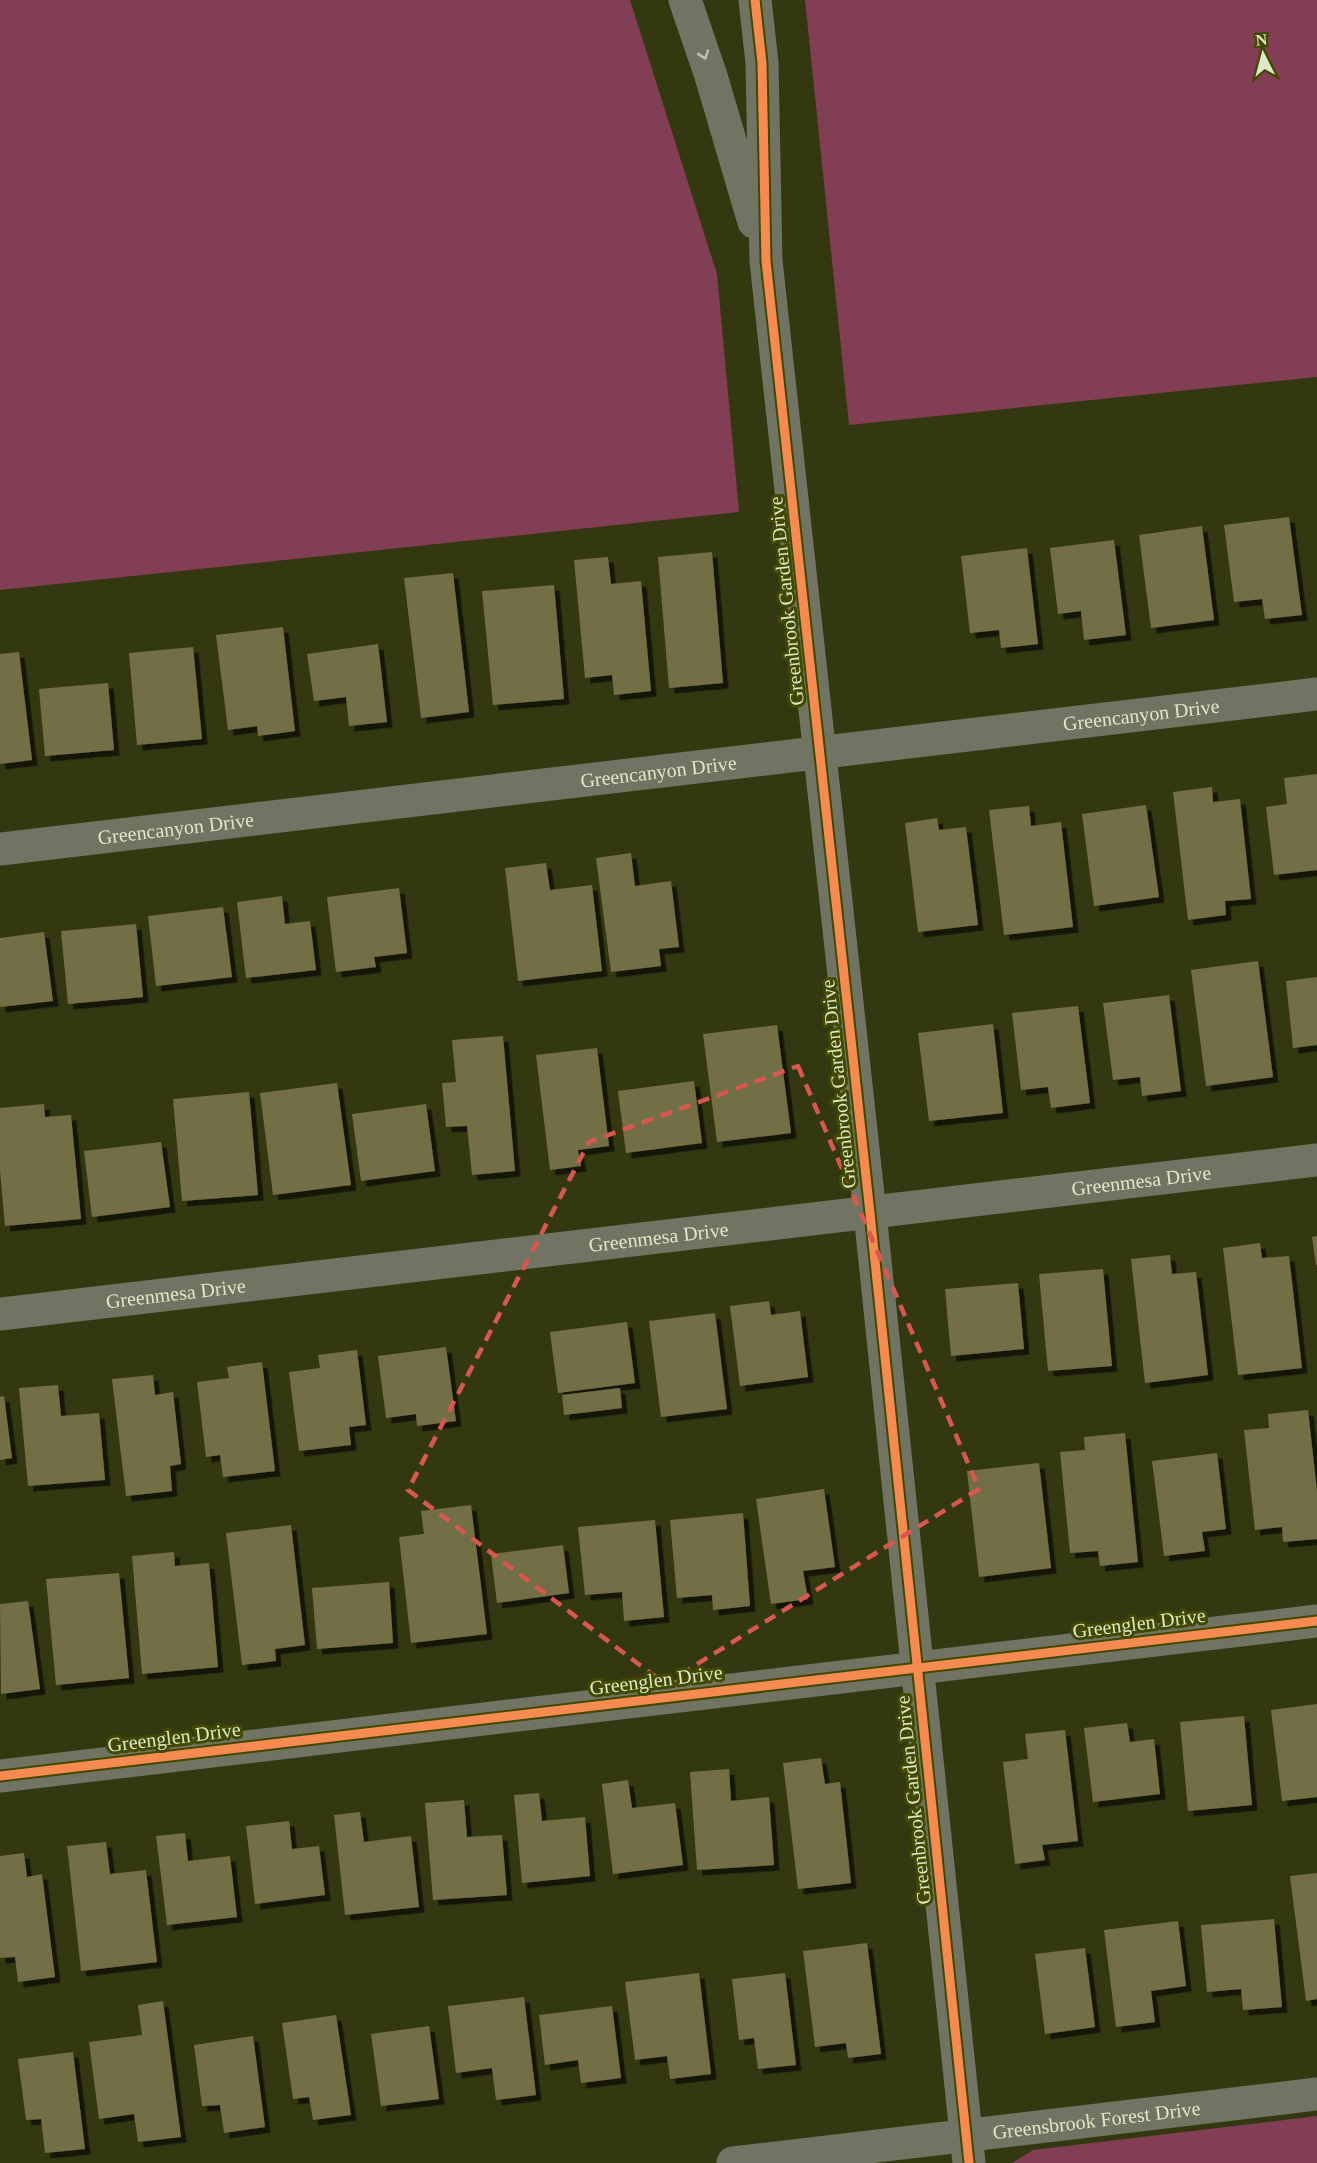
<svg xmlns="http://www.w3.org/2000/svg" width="1317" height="2163" viewBox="0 0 1317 2163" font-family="Georgia,serif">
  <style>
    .green { fill: #813e54 }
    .building { fill: #726e44; filter: url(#shadow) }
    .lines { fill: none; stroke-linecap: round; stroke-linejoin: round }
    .minor { stroke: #717462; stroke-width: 33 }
    .cycleway-casing { stroke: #414900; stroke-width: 13 }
    .cycleway { stroke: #f68b52; stroke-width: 9 }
    .oneway { stroke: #bfc4a8 }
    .marked { fill: none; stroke: #d85850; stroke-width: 4.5; stroke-dasharray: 12 8; stroke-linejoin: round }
    .labels { text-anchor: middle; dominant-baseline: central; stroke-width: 6; stroke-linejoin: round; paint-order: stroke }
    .street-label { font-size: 20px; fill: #e0e7c6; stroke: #414900 }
  </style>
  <defs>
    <filter id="shadow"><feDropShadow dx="5.5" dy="5.5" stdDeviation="0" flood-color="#0009"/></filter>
  </defs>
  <rect width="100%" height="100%" fill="#343811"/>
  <!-- green -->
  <g class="green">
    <path d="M0 0H630L717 274 739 512 0 590Z"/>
    <path d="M805 0H1317V377L849 425Z"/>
    <path d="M1317 2116V2163H1012L1033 2150Z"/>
  </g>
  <!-- building -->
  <g class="building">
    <path d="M1289 517 1302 615 1265 619 1262 599 1234 602 1224 525Z"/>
    <path d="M1202 526 1214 620 1151 628 1139 535Z"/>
    <path d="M1114 540 1126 635 1084 640 1081 611 1058 614 1050 548Z"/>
    <path d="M1027 548 1038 644 1001 648 999 630 970 633 961 556Z"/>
    <path d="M712 552 723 683 669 688 658 557Z"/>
    <path d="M608 557 611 584 641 581 651 691 614 695 612 675 585 678 574 560Z"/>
    <path d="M453 573 469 712 421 718 404 578Z"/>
    <path d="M554 585 564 699 493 705 482 591Z"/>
    <path d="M283 627 295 731 258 736 257 726 228 730 216 635Z"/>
    <path d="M378 644 387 722 349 726 346 697 314 701 307 654Z"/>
    <path d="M193 647 202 739 137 745 129 653Z"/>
    <path d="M19 652 32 760 0 764V654Z"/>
    <path d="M108 683 114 750 45 756 39 689Z"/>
    <path d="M1317 774V870L1274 875 1266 807 1287 804 1284 778Z"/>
    <path d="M1212 787 1213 802 1240 799 1251 899 1225 901 1226 915 1188 920 1173 792Z"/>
    <path d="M1146 805 1159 897 1094 906 1082 814Z"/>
    <path d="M1029 806 1031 826 1061 822 1073 927 1004 935 989 810Z"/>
    <path d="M937 818 939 830 966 827 978 925 918 932 905 823Z"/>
    <path d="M631 853 635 886 671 881 679 947 659 949 661 966 611 972 596 858Z"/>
    <path d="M546 863 550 890 592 885 602 971 518 981 505 868Z"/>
    <path d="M399 888 407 953 374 957 376 967 336 972 327 897Z"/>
    <path d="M282 896 285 924 310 921 316 970 246 978 237 902Z"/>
    <path d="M223 907 232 977 156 986 148 916Z"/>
    <path d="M136 924 143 997 68 1004 61 931Z"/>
    <path d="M44 932 53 1001 0 1007V938Z"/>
    <path d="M1258 961 1273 1077 1206 1086 1191 970Z"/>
    <path d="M1317 977V1045L1293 1048 1286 981Z"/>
    <path d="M1169 995 1181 1091 1142 1096 1140 1077 1113 1080 1103 1003Z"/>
    <path d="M1078 1006 1090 1103 1051 1108 1048 1087 1021 1090 1012 1013Z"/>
    <path d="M993 1024 1003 1113 929 1121 918 1033Z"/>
    <path d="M777 1025 791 1133 717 1142 703 1034Z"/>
    <path d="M503 1036 515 1171 472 1175 467 1126 446 1127 442 1083 456 1082 452 1040Z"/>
    <path d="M597 1048 609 1146 578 1150 581 1166 550 1170 536 1055Z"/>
    <path d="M694 1081 702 1143 626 1153 618 1091Z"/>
    <path d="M337 1083 351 1185 273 1195 260 1093Z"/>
    <path d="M249 1092 258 1195 182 1201 173 1099Z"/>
    <path d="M44 1104 45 1117 71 1115 81 1219 5 1226 0 1171V1108Z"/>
    <path d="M426 1104 435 1171 361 1181 352 1114Z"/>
    <path d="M161 1142 170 1207 92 1217 84 1151Z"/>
    <path d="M1317 1236V1265H1316L1312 1237Z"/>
    <path d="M1260 1243 1262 1258 1289 1256 1302 1368 1238 1375 1223 1248Z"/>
    <path d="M1170 1255 1172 1274 1196 1272 1208 1375 1145 1383 1131 1259Z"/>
    <path d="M1103 1269 1112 1366 1048 1371 1039 1274Z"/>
    <path d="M1018 1283 1024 1349 951 1356 945 1289Z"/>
    <path d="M769 1301 771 1315 800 1311 808 1377 740 1386 730 1306Z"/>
    <path d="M715 1313 727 1409 661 1417 649 1321Z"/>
    <path d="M627 1322 635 1383 558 1393 550 1332Z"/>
    <path d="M446 1347 456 1421 417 1426 416 1414 386 1418 378 1356Z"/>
    <path d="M357 1350 366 1425 349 1427 351 1445 299 1451 289 1372 320 1368 318 1355Z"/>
    <path d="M262 1362 275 1471 223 1477 220 1455 206 1457 197 1382 229 1378 227 1367Z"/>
    <path d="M153 1375 155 1395 173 1392 181 1464 170 1466 172 1491 126 1496 112 1379Z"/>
    <path d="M58 1385 61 1416 99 1413 105 1480 28 1486 19 1388Z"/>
    <path d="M620 1388 622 1408 564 1415 562 1395Z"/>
    <path d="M4 1396 12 1458 0 1460V1397Z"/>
    <path d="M1308 1410 1317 1491V1539L1283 1542 1282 1527 1255 1530 1244 1430 1269 1428 1268 1414Z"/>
    <path d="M1125 1433 1138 1562 1100 1566 1098 1551 1070 1553 1060 1452 1085 1450 1084 1437Z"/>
    <path d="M1217 1453 1226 1529 1202 1532 1205 1551 1164 1556 1152 1461Z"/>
    <path d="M1039 1463 1051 1568 979 1577 967 1471Z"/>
    <path d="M824 1489 835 1567 803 1571 808 1599 771 1604 756 1499Z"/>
    <path d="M471 1505 487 1634 411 1643 399 1537 424 1534 421 1511Z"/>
    <path d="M743 1513 750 1606 713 1610 712 1595 677 1598 670 1520Z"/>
    <path d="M655 1520 664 1617 624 1621 622 1592 585 1595 578 1527Z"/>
    <path d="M291 1525 305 1645 275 1649 276 1661 242 1665 226 1533Z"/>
    <path d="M563 1545 569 1593 497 1603 491 1554Z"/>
    <path d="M174 1552 175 1566 209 1563 218 1667 142 1674 132 1556Z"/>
    <path d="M119 1573 129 1678 56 1685 46 1579Z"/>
    <path d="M389 1582 393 1643 317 1649 312 1588Z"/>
    <path d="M28 1601 40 1689 1 1694 0 1604Z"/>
    <path d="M1317 1704V1797L1282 1801 1271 1710Z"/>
    <path d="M1244 1716 1252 1805 1188 1811 1180 1722Z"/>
    <path d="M1127 1723 1130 1742 1154 1739 1160 1794 1093 1802 1084 1728Z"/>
    <path d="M1065 1730 1078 1841 1042 1845 1045 1860 1015 1864 1003 1762 1028 1759 1025 1734Z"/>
    <path d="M821 1758 825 1784 840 1782 851 1883 798 1889 783 1763Z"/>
    <path d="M729 1769 731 1801 769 1797 774 1865 697 1870 690 1772Z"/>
    <path d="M628 1780 632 1808 675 1803 683 1865 613 1874 602 1784Z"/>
    <path d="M539 1793 542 1821 585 1817 590 1876 522 1883 514 1795Z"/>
    <path d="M464 1800 467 1837 502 1835 507 1895 433 1900 425 1803Z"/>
    <path d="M360 1812 364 1842 411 1836 419 1907 345 1915 334 1815Z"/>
    <path d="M289 1821 292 1849 319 1846 325 1895 255 1904 246 1826Z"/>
    <path d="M185 1833 188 1861 230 1856 237 1917 167 1925 156 1836Z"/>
    <path d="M106 1842 110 1874 146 1870 157 1962 81 1971 67 1846Z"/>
    <path d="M24 1853 27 1877 42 1874 55 1977 18 1982 15 1957 0 1958V1856Z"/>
    <path d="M1317 1873V1999L1306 2001 1290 1876Z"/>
    <path d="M1274 1919 1282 2007 1243 2010 1241 1989 1207 1992 1201 1925Z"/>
    <path d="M1178 1921 1186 1986 1151 1991 1155 2022 1116 2027 1104 1930Z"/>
    <path d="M867 1943 881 2054 848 2058 846 2043 815 2047 803 1951Z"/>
    <path d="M1085 1948 1095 2027 1045 2034 1035 1954Z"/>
    <path d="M699 1973 711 2074 670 2079 667 2056 635 2060 625 1982Z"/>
    <path d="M785 1973 796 2065 758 2069 754 2038 739 2040 732 1979Z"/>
    <path d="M524 1997 536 2095 496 2100 492 2068 456 2073 448 2006Z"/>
    <path d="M163 2001 181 2137 138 2142 134 2114 99 2119 89 2042 142 2035 138 2005Z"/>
    <path d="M612 2006 621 2078 581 2083 578 2060 545 2065 539 2015Z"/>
    <path d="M336 2015 351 2115 313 2120 309 2097 293 2099 282 2023Z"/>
    <path d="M429 2026 439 2099 381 2106 371 2034Z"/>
    <path d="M253 2036 265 2127 224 2133 220 2105 202 2106 194 2045Z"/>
    <path d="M73 2052 85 2149 45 2153 41 2119 26 2120 18 2059Z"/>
  </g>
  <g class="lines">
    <!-- minor -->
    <g class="minor">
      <path d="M685 0 711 76 754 222"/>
      <path d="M755 0 762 63 766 261 870 1213 969 2163"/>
      <path id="s1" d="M0 849 1317 694"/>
      <path id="s2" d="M0 1314 1317 1160"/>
      <path d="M0 1776 1317 1621"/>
      <path id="s3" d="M733 2163 1317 2094"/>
    </g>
    <!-- cycleway casing -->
    <g class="cycleway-casing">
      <g id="cycleway">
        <path d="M755 0 762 63 766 261 870 1213 969 2163"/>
        <path d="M0 1776 1317 1621"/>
      </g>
    </g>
    <!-- cycleway -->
    <use href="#cycleway" class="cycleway"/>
  </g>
  <!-- one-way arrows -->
  <defs><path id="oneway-chevron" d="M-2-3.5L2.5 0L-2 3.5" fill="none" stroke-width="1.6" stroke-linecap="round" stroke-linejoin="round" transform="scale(1.5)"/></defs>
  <use class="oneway" href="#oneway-chevron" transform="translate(704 55) rotate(71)"/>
  <!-- marked area -->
  <path class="marked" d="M798 1066 979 1489 665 1684 408 1490 589 1142Z"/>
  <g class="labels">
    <!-- street labels -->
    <g class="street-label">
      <text transform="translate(786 601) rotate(-96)">Greenbrook Garden Drive</text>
      <text stroke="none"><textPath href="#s1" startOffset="1149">Greencanyon Drive</textPath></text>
      <text stroke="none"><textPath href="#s1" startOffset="663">Greencanyon Drive</textPath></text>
      <text stroke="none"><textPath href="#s1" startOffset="177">Greencanyon Drive</textPath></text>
      <text transform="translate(838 1084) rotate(-96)">Greenbrook Garden Drive</text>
      <text stroke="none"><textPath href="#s2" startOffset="1149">Greenmesa Drive</textPath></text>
      <text stroke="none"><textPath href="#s2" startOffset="663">Greenmesa Drive</textPath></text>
      <text stroke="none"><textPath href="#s2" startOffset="177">Greenmesa Drive</textPath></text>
      <text transform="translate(1139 1623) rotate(-7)">Greenglen Drive</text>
      <text transform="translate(656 1680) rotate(-7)">Greenglen Drive</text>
      <text transform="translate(174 1737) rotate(-7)">Greenglen Drive</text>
      <text transform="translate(913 1800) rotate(-96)">Greenbrook Garden Drive</text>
      <text stroke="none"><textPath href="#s3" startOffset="366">Greensbrook Forest Drive</textPath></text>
    </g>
  </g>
  <!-- north arrow -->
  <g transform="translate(1263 54) rotate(354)" stroke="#414900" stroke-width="4.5" paint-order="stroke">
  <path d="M0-4.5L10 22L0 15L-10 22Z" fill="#e0e7c6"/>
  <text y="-9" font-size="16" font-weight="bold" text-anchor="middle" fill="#e0e7c6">N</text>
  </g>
</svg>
